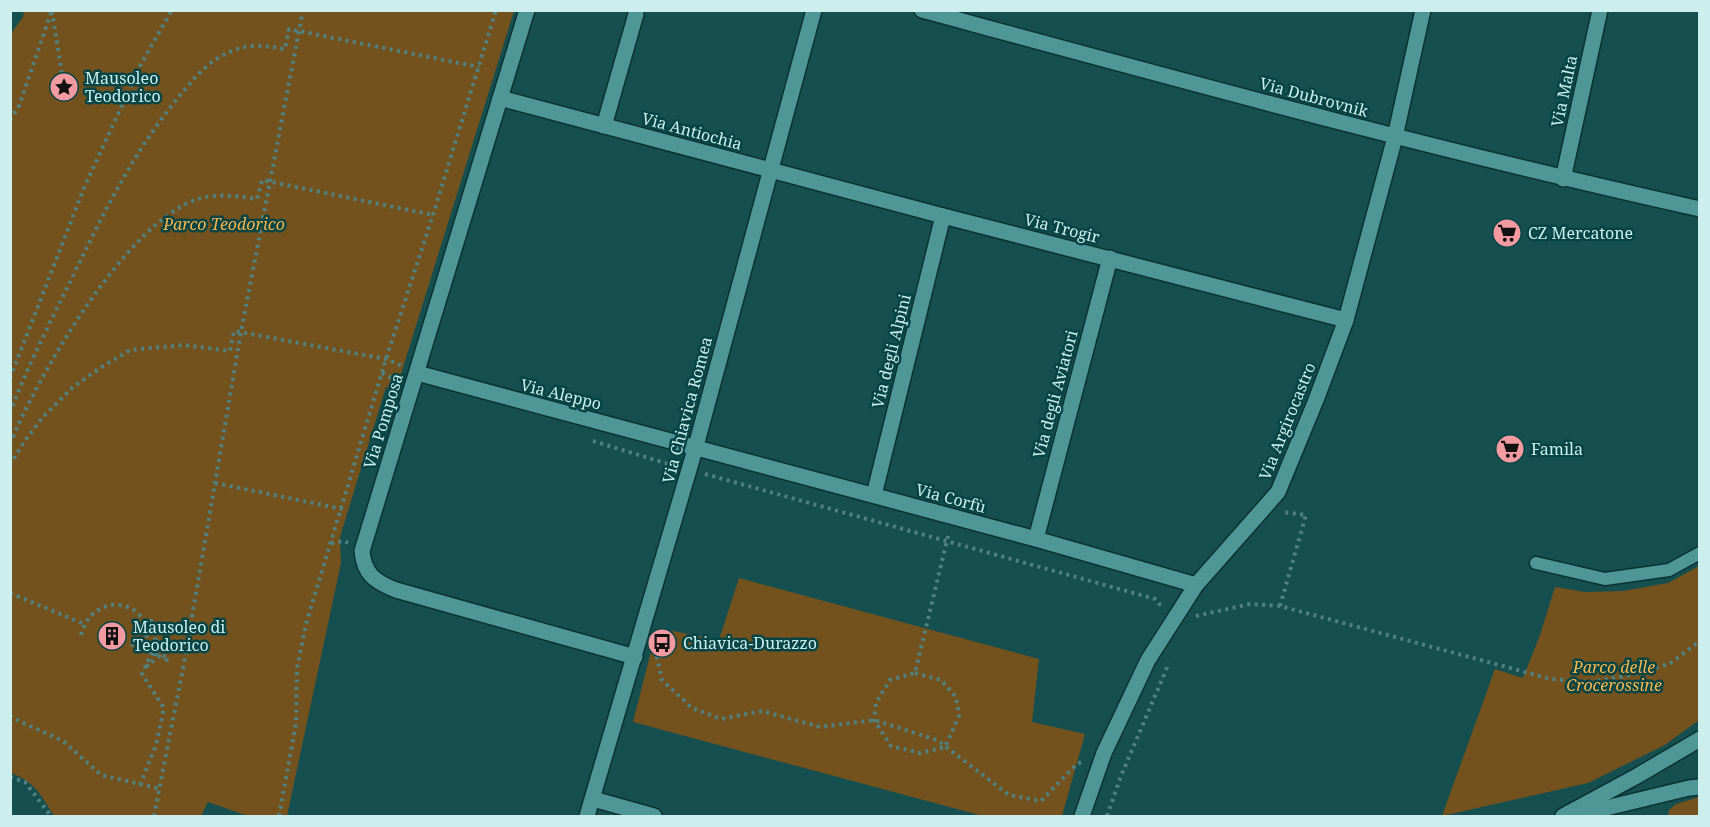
<svg xmlns="http://www.w3.org/2000/svg" width="1710" height="827" viewBox="0 0 1710 827" font-family="'Noto Serif',serif">
  <style>
    .green { fill: #73521e }
    .lines { fill: none; stroke-linecap: round; stroke-linejoin: round }
    .service-casing { stroke: #0b3333; stroke-width: 15 }
    .minor-casing { stroke: #0b3333; stroke-width: 18 }
    .tertiary-casing { stroke: #0b3333; stroke-width: 18 }
    .path { stroke: #508282; stroke-width: 4; stroke-dasharray: 3 4.5; stroke-linecap: butt }
    .service { stroke: #4f9696; stroke-width: 12 }
    .minor { stroke: #4f9696; stroke-width: 15 }
    .tertiary { stroke: #4f9696; stroke-width: 15 }
    .path-bridge { stroke: #508282; stroke-width: 4; stroke-dasharray: 3 4.5; stroke-linecap: butt }
    .labels { text-anchor: middle; dominant-baseline: central; stroke-width: 5; stroke-linejoin: round; paint-order: stroke }
    .poi-label { font-size: 16px; fill: #ccefee; stroke: #064445; text-anchor: start }
    .street-label { font-size: 16px; fill: #ccefee; stroke: #064445 }
    .park-label { font-size: 16px; font-style: italic; fill: #fab54a; stroke: #064445 }
  </style>
  <rect width="100%" height="100%" fill="#164f4f"/>
  <!-- green -->
  <g class="green">
    <path d="M24 11H514L396 390 386 387 340 537 341 563 287 816H248L208 802 201 816H54C41 795 35 782 11 773L10 35 23 17Z"/>
    <path d="M1699 566V720L1665 745 1588 783 1442 816 1495 669 1523 678 1540 635 1555 587 1585 592 1623 591 1668 583Z"/>
    <path d="M739 578 1039 659 1032 722 1085 734 1062 816H983L633 722 657 628 719 640Z"/>
    <path d="M1699 797V816H1668L1669 810 1676 804Z"/>
  </g>
  <g class="lines">
    <!-- service casing -->
    <g class="service-casing">
      <path id="service" d="M1536 563 1605 579 1669 570 1700 553"/>
    </g>
    <!-- minor casing -->
    <g class="minor-casing">
      <g id="minor">
        <path d="M527 10 362 551C364 574 375 582 396 590L635 657"/>
        <path d="M922 10C1180 80 1438 151 1700 209"/>
        <path d="M500 98 943 216 1346 320"/>
        <path d="M604 126 636 14"/>
        <path d="M1563 179 1600 10"/>
        <path d="M417 373 1036 539 1196 585"/>
        <path d="M874 495 943 216"/>
        <path d="M1036 539 1110 258"/>
        <path d="M593 799 654 816"/>
        <path d="M1082 816 1104 753 1148 660 1196 585 1278 492 1316 400 1346 320 1395 137 1423 10"/>
      </g>
    </g>
    <!-- tertiary casing -->
    <g class="tertiary-casing">
      <g id="tertiary">
        <path d="M1577 815 1689 788 1700 787"/>
        <path d="M587 816 696 446 814 10"/>
        <path d="M1563 816 1637 776 1700 739"/>
      </g>
    </g>
    <!-- path -->
    <g class="path">
      <path d="M52 11 64 87"/>
      <path d="M10 120 19 106 52 10"/>
      <path d="M382 373 398 381"/>
      <path d="M10 378 84 188 141 64 172 10"/>
      <path d="M10 413C27 367 50 323 71 280 102 216 132 154 177 99 189 85 200 70 215 60 241 43 257 44 285 49L289 29 479 67"/>
      <path d="M593 441 675 466"/>
      <path d="M10 444C37 377 127 221 198 199 218 193 237 196 257 199L262 180 433 215"/>
      <path d="M10 465 24 442 43 417 73 387 100 368 130 350 184 345 230 351 234 331 386 359 402 366"/>
      <path d="M705 474 1155 599 1159 604 1164 606"/>
      <path d="M215 483 342 509"/>
      <path d="M331 543 344 541 348 543"/>
      <path d="M10 593 84 624"/>
      <path d="M1280 606 1306 515 1282 512"/>
      <path d="M1196 616 1250 604 1280 606 1551 679 1590 682 1626 676 1669 664 1700 641"/>
      <path d="M81 635C93 589 152 599 146 641"/>
      <path d="M655 649 662 680 692 708 721 719 762 711 820 727 874 720 937 740 1009 795 1041 801 1077 764 1084 761"/>
      <path d="M156 652 168 658 167 660 156 655"/>
      <path d="M146 666 151 665 160 645 157 641"/>
      <path d="M915 673 941 680 956 697 959 716 945 747 920 753 891 746 874 720 876 703 890 680 915 673 949 532"/>
      <path d="M10 715 15 719 63 741 101 775 161 789"/>
      <path d="M10 777 25 782 51 816"/>
      <path d="M140 785 156 745 164 708 142 674C150 656 159 641 156 621H143"/>
      <path d="M154 816 184 663 241 332 303 10"/>
      <path d="M279 816 296 724 297 668 306 624 386 359 433 215 496 10"/>
      <path d="M1107 816 1121 776 1169 663"/>
    </g>
    <!-- service -->
    <use href="#service" class="service"/>
    <!-- minor -->
    <use href="#minor" class="minor"/>
    <!-- tertiary -->
    <use href="#tertiary" class="tertiary"/>
    <!-- path-bridge -->
    <path class="path-bridge" d="M131 644 156 655"/>
  </g>
  <!-- icons -->
  <defs>
    <g id="sight-disc" transform="scale(1.5)"><circle r="9.5" fill="#f49aa1" stroke="#064445"/><path d="M0-6L1.8-2.2L6-1.7L2.9 1.2L3.7 5.4L0 3.3L-3.7 5.4L-2.9 1.2L-6-1.7L-1.8-2.2Z" fill="#111"/></g>
    <g id="supermarket-disc" transform="scale(1.5)"><circle r="9.5" fill="#f49aa1" stroke="#064445"/><path d="M-6-5.5h2.5l.6 2H6L4.5 2H-2.5L-4.4-4H-6ZM-1.5 3.2a1.3 1.3 0 1 0 .1 0ZM3 3.2a1.3 1.3 0 1 0 .1 0Z" fill="#111"/></g>
    <g id="building-disc" transform="scale(1.5)"><circle r="9.5" fill="#f49aa1" stroke="#064445"/><path d="M-4-6H4V6H1V3H-1V6H-4ZM-2.5-4.3h1.7v1.8h-1.7ZM.8-4.3h1.7v1.8H.8ZM-2.5-1h1.7V.8h-1.7ZM.8-1h1.7V.8H.8Z" fill="#111"/></g>
    <g id="bus-disc" transform="scale(1.5)"><circle r="9.5" fill="#f49aa1" stroke="#064445"/><path d="M-5-6H5V4H4V6H2V4H-2V6H-4V4H-5ZM-3.5-4V0h7V-4ZM-3.5 1.2v1.5H-2V1.2ZM2 1.2v1.5H3.5V1.2Z" fill="#111"/></g>
  </defs>
  <g fill-rule="evenodd">
    <use href="#sight-disc" x="64" y="87"/>
    <use href="#supermarket-disc" x="1507" y="233"/>
    <use href="#supermarket-disc" x="1510" y="449"/>
    <use href="#building-disc" x="112" y="636"/>
    <use href="#bus-disc" x="662" y="643"/>
  </g>
  <g class="labels">
    <!-- poi labels -->
    <g class="poi-label">
      <text x="85" y="78">Mausoleo<tspan x="85" dy="18">Teodorico</tspan></text>
      <text x="1528" y="233">CZ Mercatone</text>
      <text x="1531" y="449">Famila</text>
      <text x="133" y="627">Mausoleo di<tspan x="133" dy="18">Teodorico</tspan></text>
      <text x="683" y="643">Chiavica-Durazzo</text>
    </g>
    <!-- street labels -->
    <g class="street-label">
      <text transform="translate(1564 91) rotate(-78)">Via Malta</text>
      <text transform="translate(1314 97) rotate(15)">Via Dubrovnik</text>
      <text transform="translate(692 131) rotate(15)">Via Antiochia</text>
      <text transform="translate(1062 228) rotate(14)">Via Trogir</text>
      <text transform="translate(891 351) rotate(-76)">Via degli Alpini</text>
      <text transform="translate(561 394) rotate(14)">Via Aleppo</text>
      <text transform="translate(1055 394) rotate(-75)">Via degli Aviatori</text>
      <text transform="translate(687 410) rotate(-75)">Via Chiavica Romea</text>
      <text transform="translate(383 421) rotate(-73)">Via Pomposa</text>
      <text transform="translate(1287 421) rotate(-68)">Via Argirocastro</text>
      <text transform="translate(951 498) rotate(15)">Via Corfù</text>
    </g>
    <!-- park labels -->
    <g class="park-label">
      <text x="224" y="224">Parco Teodorico</text>
      <text x="1614" y="667">Parco delle<tspan x="1614" dy="18">Crocerossine</tspan></text>
    </g>
  </g>
  <!-- border -->
  <rect width="1710" height="827" fill="none" stroke="#ccefee" stroke-width="24"/>
</svg>
